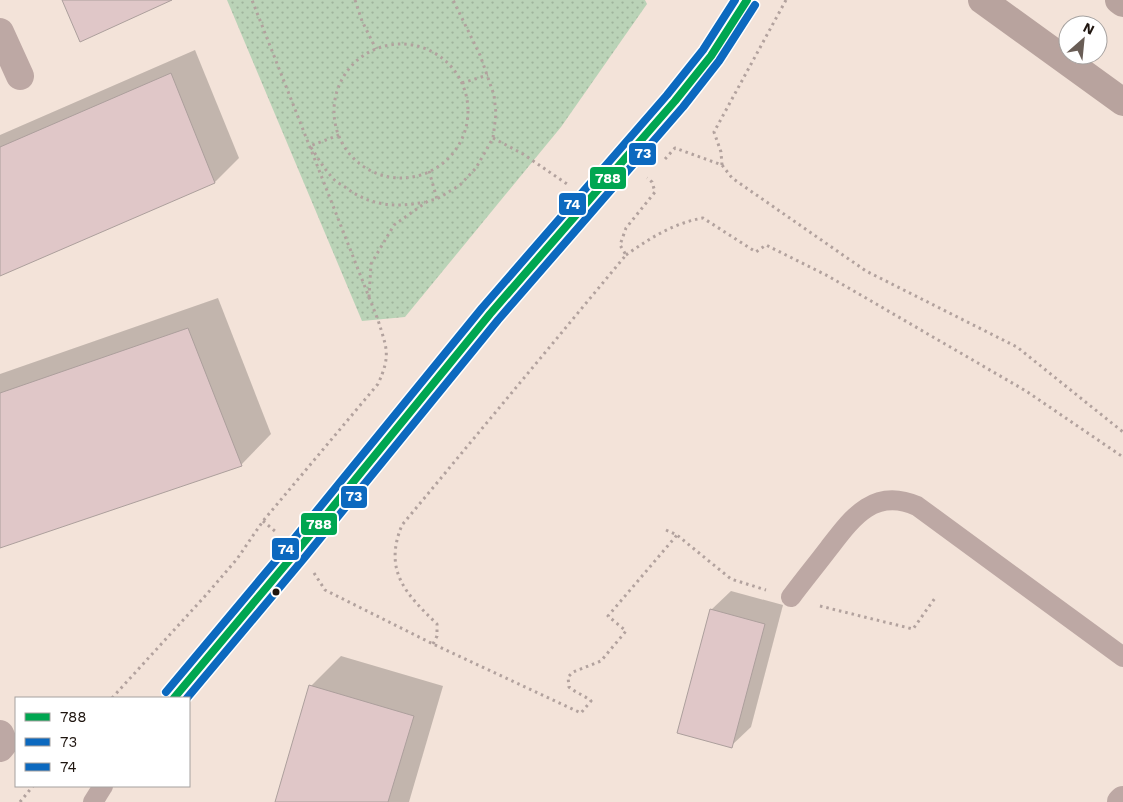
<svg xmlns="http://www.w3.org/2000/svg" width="1123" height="802" viewBox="0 0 1123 802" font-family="'Work Sans',sans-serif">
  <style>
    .park { fill: url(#park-dots) }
    .shadow { fill: #0003 }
    .building { fill: #e0c7c8; stroke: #ac9f9c }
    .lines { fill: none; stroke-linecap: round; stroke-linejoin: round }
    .path { stroke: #b2a29e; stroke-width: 3; stroke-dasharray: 2.5 4; stroke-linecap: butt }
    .lane { stroke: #bda8a4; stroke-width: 20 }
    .street { stroke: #bda8a4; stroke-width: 28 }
    .highway { stroke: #b8a39e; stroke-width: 28 }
    .bus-1-casing { stroke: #fff; stroke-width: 11 }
    .bus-2-casing { stroke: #fff; stroke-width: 11 }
    .bus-3-casing { stroke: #fff; stroke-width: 11 }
    .bus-1 { stroke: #00a651; stroke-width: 8 }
    .bus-2 { stroke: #0c69bf; stroke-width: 8 }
    .bus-3 { stroke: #0c69bf; stroke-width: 8 }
    .bus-dot { fill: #1f150f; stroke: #fff; stroke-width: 2 }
    .line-badge { stroke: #fff; stroke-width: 2 }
    .badge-label { font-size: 14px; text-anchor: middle; font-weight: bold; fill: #fff }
  </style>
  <defs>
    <pattern id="park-dots" width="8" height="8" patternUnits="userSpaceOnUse" patternTransform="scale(1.25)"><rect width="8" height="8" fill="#bad3b7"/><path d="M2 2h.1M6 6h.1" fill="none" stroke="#9fb49c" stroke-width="1.8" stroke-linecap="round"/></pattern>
  </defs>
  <rect width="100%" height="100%" fill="#f3e3d9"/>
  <!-- park -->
  <path class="park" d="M227 0H645L647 4 561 127 405 317 362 321Z"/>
  <!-- shadow -->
  <g class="shadow">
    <path d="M195 50 239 158 215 182 0 275V135Z"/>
    <path d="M218 298 271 434 241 465 0 546V374Z"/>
    <path d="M731 591 783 605 751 727 731 746 711 610Z"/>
    <path d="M341 656 443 686 409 802H277L311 686Z"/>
  </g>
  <!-- building -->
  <g class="building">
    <path d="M62 0H172L80 42Z"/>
    <path d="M171 73 215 183 0 276V147Z"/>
    <path d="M188 328 242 466 0 548V393Z"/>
    <path d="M710 609 765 624 732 748 677 733Z"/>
    <path d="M309 685 414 716 388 802H275Z"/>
  </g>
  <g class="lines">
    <!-- path -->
    <g class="path">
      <path d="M355 0 362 21 376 49"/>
      <circle cx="401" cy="111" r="67"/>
      <path d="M462 83 488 75"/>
      <path d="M339 135 310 146C317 156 322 166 330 175 333 180 340 184 345 187 370 206 395 208 425 202"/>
      <path d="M493 138 523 154 567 184"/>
      <path d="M665 159 675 148 722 165 732 178 866 271 1017 347 1123 432"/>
      <path d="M722 165 721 152 714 132 786 0"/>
      <path d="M429 171 437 199"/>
      <path d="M626 255C650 238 674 223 703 218L756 252 766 245 828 276 1026 391 1123 457"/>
      <path d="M369 297 371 264 394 225 428 201 437 199 460 185 476 168 493 138 496 114 494 95 480 55 453 0"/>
      <path d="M263 521 276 532"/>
      <path d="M666 530 677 535 731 579 766 590"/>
      <path d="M314 573 325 590 433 644 581 713 591 701C584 695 576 693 569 687L568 677 573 672 601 661 626 631 608 616 677 535"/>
      <path d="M820 606 913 629 935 598"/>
      <path d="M433 644 437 636V624C406 594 383 571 402 525L626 255 620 245 626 228 655 192 652 182 647 178"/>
      <path d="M112 698 206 595 237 559 263 521 378 384C391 355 387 349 378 320L252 0"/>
      <path d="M20 802 33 786"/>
    </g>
    <!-- lane -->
    <g class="lane">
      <path d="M791 597C803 581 816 565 829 548 852 518 874 487 917 506L1123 657"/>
      <path d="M174 698 297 551 490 314 675 101 711 56 747 0"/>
      <path d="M93 802 103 786"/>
    </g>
    <!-- street -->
    <g class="street">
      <path d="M0 32 20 76"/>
      <path d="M0 734 4 743 0 748"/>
      <path d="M1121 802 1123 800"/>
    </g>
    <!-- highway -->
    <g class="highway">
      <path d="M982 0 1123 102"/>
      <path d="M1119 0 1123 3"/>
    </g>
    <!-- bus-1 casing -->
    <g class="bus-1-casing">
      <path id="bus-1" d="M174 698 297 551 490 314 675 101 711 56 747 0"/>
    </g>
    <!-- bus-2 casing -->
    <g class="bus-2-casing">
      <path id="bus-2" d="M187 698 305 557 498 320 683 107 719 61 755 5"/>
    </g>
    <!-- bus-3 casing -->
    <g class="bus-3-casing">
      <path id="bus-3" d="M166 692 289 545 482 308 667 95 703 50 735 0"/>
    </g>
    <!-- bus-1 -->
    <use href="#bus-1" class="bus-1"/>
    <!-- bus-2 -->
    <use href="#bus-2" class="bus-2"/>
    <!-- bus-3 -->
    <use href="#bus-3" class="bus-3"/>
  </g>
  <!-- markers -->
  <circle class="bus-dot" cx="276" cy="592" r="4.5"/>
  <g class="line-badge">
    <rect x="628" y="142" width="29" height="24" rx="5" fill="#0c69bf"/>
    <rect x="589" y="166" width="38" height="24" rx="5" fill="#00a651"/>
    <rect x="558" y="192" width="29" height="24" rx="5" fill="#0c69bf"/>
    <rect x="340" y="485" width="28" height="24" rx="5" fill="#0c69bf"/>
    <rect x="300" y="512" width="38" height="24" rx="5" fill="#00a651"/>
    <rect x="271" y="537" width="29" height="24" rx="5" fill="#0c69bf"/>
  </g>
  <g class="badge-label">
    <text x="643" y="158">73</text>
    <text x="608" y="183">788</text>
    <text x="572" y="209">74</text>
    <text x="354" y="501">73</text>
    <text x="319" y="529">788</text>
    <text x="286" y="554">74</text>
  </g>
  <!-- legend -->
  <rect x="15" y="697" width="175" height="90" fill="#ffffff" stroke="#a5a19f"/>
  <rect x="25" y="713" width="25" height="8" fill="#00a651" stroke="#a5a19f"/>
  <text x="60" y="722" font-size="15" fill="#1f150f">788</text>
  <rect x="25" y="738" width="25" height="8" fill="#0c69bf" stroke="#a5a19f"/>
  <text x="60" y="747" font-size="15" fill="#1f150f">73</text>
  <rect x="25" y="763" width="25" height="8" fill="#0c69bf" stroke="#a5a19f"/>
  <text x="60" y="772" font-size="15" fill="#1f150f">74</text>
  <!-- north arrow -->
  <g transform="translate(1083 40) rotate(27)"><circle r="24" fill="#ffffff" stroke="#a5a19f"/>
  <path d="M0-4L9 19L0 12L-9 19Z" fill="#695d56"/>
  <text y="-8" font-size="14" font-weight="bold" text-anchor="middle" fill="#1f150f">N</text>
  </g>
</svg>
